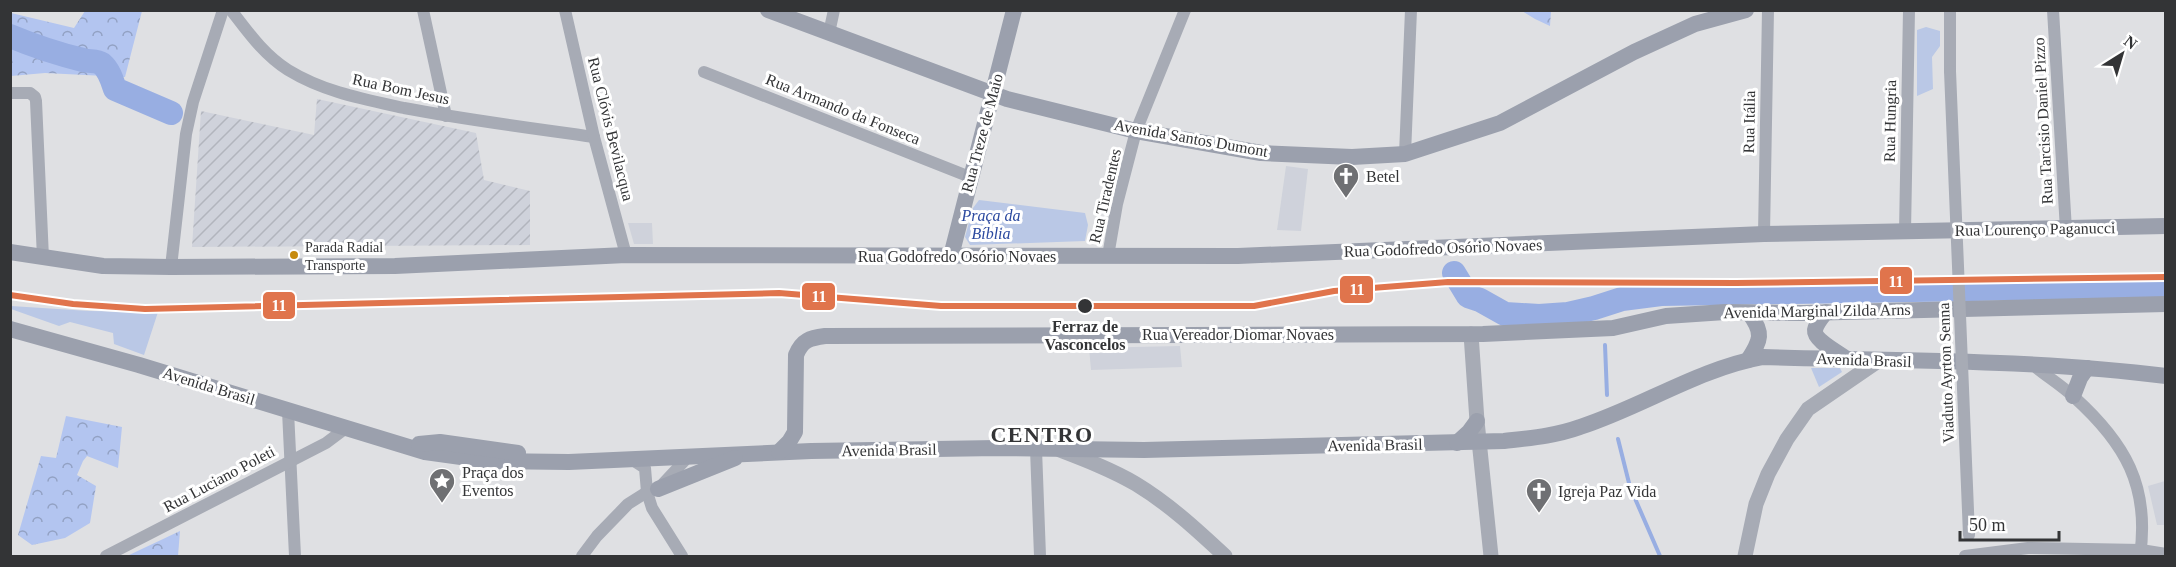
<svg xmlns="http://www.w3.org/2000/svg" width="2176" height="567" viewBox="0 0 2176 567" font-family="Georgia,serif">
  <style>
    .built { fill: #cfd2db }
    .industrial { fill: url(#industrial-furrows) }
    .green { fill: #bac8e6 }
    .forest { fill: url(#forest-crowns) }
    .lines { fill: none; stroke-linecap: round; stroke-linejoin: round }
    .stream { stroke: #98aee2; stroke-width: 4 }
    .river { stroke: #98aee2; stroke-width: 24 }
    .minor { stroke: #a7abb5; stroke-width: 12 }
    .tertiary { stroke: #a7abb5; stroke-width: 15 }
    .secondary { stroke: #9ba0ad; stroke-width: 16 }
    .minor-bridge { stroke: #a7abb5; stroke-width: 12 }
    .rail-1-casing { stroke: #fff; stroke-width: 10 }
    .rail-1 { stroke: #e0744c; stroke-width: 6 }
    .bus-dot { fill: #c68a0e; stroke: #fff; stroke-width: 2 }
    .stop-dot { fill: #333436; stroke: #fff; stroke-width: 2 }
    .labels { text-anchor: middle; dominant-baseline: central; stroke-width: 6; stroke-linejoin: round; paint-order: stroke }
    .bus-label { font-size: 14px; fill: #333436; stroke: #fff; text-anchor: start }
    .street-label { font-size: 16px; fill: #333436; stroke: #fff }
    .poi-label { font-size: 16px; fill: #333436; stroke: #fff; text-anchor: start }
    .park-label { font-size: 16px; font-style: italic; fill: #2b499f; stroke: #fff }
    .stop-label { font-size: 16px; font-weight: bold; fill: #333436; stroke: #fff }
    .district-label { font-size: 22px; font-weight: bold; letter-spacing: 1.5px; fill: #333436; stroke: #fff }
    .line-badge { stroke: #fff; stroke-width: 2 }
    .badge-label { font-size: 16px; text-anchor: middle; font-weight: bold; fill: #fff }
  </style>
  <defs>
    <pattern id="industrial-furrows" width="10" height="10" patternUnits="userSpaceOnUse" patternTransform="scale(1.5)"><rect width="10" height="10" fill="#cfd2db"/><path d="M-1 1l2-2M0 10L10 0M9 11l2-2" fill="none" stroke="#b2b5bd"/></pattern>
    <pattern id="forest-crowns" width="20" height="18" patternUnits="userSpaceOnUse" patternTransform="scale(1.5)"><rect width="20" height="18" fill="#b3c5f0"/><path d="M2 6a3 3 0 1 1 6 0M12 15a3 3 0 1 1 6 0" fill="none" stroke="#92a1c3"/></pattern>
  </defs>
  <rect width="100%" height="100%" fill="#dfe0e3"/>
  <!-- built -->
  <g class="built">
    <path d="M1286 166 1308 169 1301 231 1277 230Z"/>
    <path d="M628 223H652L653 244H634Z"/>
    <path d="M1180 346 1182 367 1091 370 1089 348Z"/>
    <path d="M2165 481V525H2157L2148 486Z"/>
  </g>
  <!-- industrial -->
  <path class="industrial" d="M317 99 476 133 484 180 530 191V245L192 247 201 111 314 135Z"/>
  <!-- green -->
  <g class="green">
    <path d="M1926 27 1940 31V46L1932 57 1933 89 1917 96V30Z"/>
    <path d="M979 200 1085 213 1088 225 1085 241 970 245 965 237 973 208Z"/>
    <path d="M11 306 89 311 158 312 144 355 114 344 113 333 70 322 59 326 11 309Z"/>
    <path d="M1811 368H1840L1842 372 1819 387Z"/>
  </g>
  <!-- forest -->
  <g class="forest">
    <path d="M85 11H142L125 77 45 73 11 76V13L74 28Z"/>
    <path d="M1522 11H1551L1550 26 1535 19Z"/>
    <path d="M66 416 122 427 118 468 87 456 83 461 77 475 96 486 90 523 65 538 32 545 18 535 41 456 56 458Z"/>
    <path d="M180 531 178 556H127Z"/>
  </g>
  <g class="lines">
    <!-- stream -->
    <g class="stream">
      <path d="M1605 345 1607 395"/>
      <path d="M1618 439 1630 487 1660 556"/>
    </g>
    <!-- river -->
    <g class="river">
      <path d="M10 36C34 46 58 54 83 60 90 62 96 60 102 64 109 70 112 80 115 89L171 113"/>
      <path d="M1454 273 1468 296 1480 300 1505 314 1539 316 1568 314 1594 308 1622 299 1661 294 2166 286"/>
    </g>
    <!-- minor -->
    <g class="minor">
      <path d="M231 10C248 32 264 55 288 70 324 92 363 99 404 108 467 120 531 128 594 137"/>
      <path d="M423 10 446 116"/>
      <path d="M565 10 594 137 626 255"/>
      <path d="M1950 10V71"/>
      <path d="M2053 10 2066 230"/>
      <path d="M829 33 834 10"/>
      <path d="M704 72 970 177"/>
      <path d="M10 93H30L35 97 36 101 43 258"/>
      <path d="M1405 154 1411 10"/>
      <path d="M1905 232 1909 10"/>
      <path d="M1764 234 1768 10"/>
      <path d="M1108 256 1117 204 1136 131 1185 10"/>
      <path d="M171 267 186 134 193 102 223 10"/>
      <path d="M2033 365C2046 376 2061 385 2074 397 2125 443 2150 486 2140 556"/>
      <path d="M288 411 295 556"/>
      <path d="M1036 449 1040 556"/>
      <path d="M631 459 645 468 647 492 652 508 682 556"/>
      <path d="M106 556 326 443 346 428"/>
      <path d="M582 556 597 536 628 504 647 492 658 489 689 456"/>
      <path d="M1965 556 2028 548 2141 550 2166 554"/>
    </g>
    <!-- tertiary -->
    <g class="tertiary">
      <path d="M1471 334 1477 421 1491 556"/>
      <path d="M1060 450C1086 460 1112 470 1136 484 1169 504 1197 530 1225 556"/>
      <path d="M1745 556 1756 504 1768 474 1787 439 1808 409 1878 361"/>
    </g>
    <!-- secondary -->
    <g class="secondary">
      <path d="M768 10 1007 99 1136 131 1261 153 1352 157 1405 154 1500 123 1634 52 1695 24 1746 10"/>
      <path d="M10 252 103 266 171 267 395 266 626 255 1238 256 1764 234 2166 226"/>
      <path d="M951 256 1014 10"/>
      <path d="M1826 312C1822 317 1816 324 1815 330 1814 341 1840 353 1848 360"/>
      <path d="M10 329 139 365 425 452 490 461 569 462 811 451 997 448 1144 450 1504 441C1530 438 1555 436 1580 427 1642 407 1698 369 1763 357 1897 361 2033 359 2166 376"/>
      <path d="M1748 360C1761 340 1764 333 1749 313"/>
      <path d="M2073 396 2080 378 2087 368"/>
      <path d="M1457 443 1469 432 1477 421"/>
      <path d="M419 444 440 442 518 453"/>
      <path d="M779 452 789 442 795 432 796 355C802 340 810 338 825 336L1483 334 1613 328 1666 316 1725 312 1803 313 2166 304"/>
      <path d="M658 489 735 458"/>
    </g>
    <!-- minor-bridge -->
    <path class="minor-bridge" d="M1950 71 1969 535"/>
    <!-- rail-1 casing -->
    <g class="rail-1-casing">
      <path id="rail-1" d="M10 295 73 304 145 309 779 293 941 306H1254L1334 291 1448 282 1736 283 2166 277"/>
    </g>
    <!-- rail-1 -->
    <use href="#rail-1" class="rail-1"/>
  </g>
  <!-- icons -->
  <defs>
    <g id="church-pin" transform="scale(1.35)"><path d="M0 17L-7.5 6A9.5 9.5 0 1 1 7.5 6Z" fill="#6f7073" stroke="#fff"/><path d="M-1.2-6h2.4v3.5h3.3v2.4h-3.3V6h-2.4V-.1h-3.3v-2.4h3.3Z" fill="#fff"/></g>
    <g id="sight-pin" transform="scale(1.35)"><path d="M0 17L-7.5 6A9.5 9.5 0 1 1 7.5 6Z" fill="#6f7073" stroke="#fff"/><path d="M0-6L1.8-2.2L6-1.7L2.9 1.2L3.7 5.4L0 3.3L-3.7 5.4L-2.9 1.2L-6-1.7L-1.8-2.2Z" fill="#fff"/></g>
  </defs>
  <g fill-rule="evenodd">
    <use href="#church-pin" x="1346" y="176"/>
    <use href="#sight-pin" x="442" y="481"/>
    <use href="#church-pin" x="1539" y="491"/>
  </g>
  <!-- markers -->
  <circle class="bus-dot" cx="294" cy="255" r="5"/>
  <circle class="stop-dot" cx="1085" cy="306" r="8"/>
  <g class="labels">
    <!-- bus labels -->
    <g class="bus-label">
      <text x="305" y="247">Parada Radial<tspan x="305" dy="18">Transporte</tspan></text>
    </g>
    <!-- street labels -->
    <g class="street-label">
      <text transform="translate(401 89) rotate(12)">Rua Bom Jesus</text>
      <text transform="translate(843 109) rotate(22)">Rua Armando da Fonseca</text>
      <text transform="translate(1890 121) rotate(-89)">Rua Hungria</text>
      <text transform="translate(2043 121) rotate(-93)">Rua Tarcisio Daniel Pizzo</text>
      <text transform="translate(1749 122) rotate(-89)">Rua Itália</text>
      <text transform="translate(611 129) rotate(76)">Rua Clóvis Bevilacqua</text>
      <text transform="translate(982 133) rotate(-75)">Rua Treze de Maio</text>
      <text transform="translate(1191 138) rotate(10)">Avenida Santos Dumont</text>
      <text transform="translate(1105 196) rotate(-77)">Rua Tiradentes</text>
      <text transform="translate(2035 229) rotate(-1)">Rua Lourenço Paganucci</text>
      <text transform="translate(1443 248) rotate(-2)">Rua Godofredo Osório Novaes</text>
      <text x="957" y="256">Rua Godofredo Osório Novaes</text>
      <text transform="translate(1817 311) rotate(-1)">Avenida Marginal Zilda Arns</text>
      <text x="1238" y="334">Rua Vereador Diomar Novaes</text>
      <text transform="translate(1864 360) rotate(2)">Avenida Brasil</text>
      <text transform="translate(1946 373) rotate(-92)">Viaduto Ayrton Senna</text>
      <text transform="translate(209 386) rotate(17)">Avenida Brasil</text>
      <text transform="translate(1375 445) rotate(-1)">Avenida Brasil</text>
      <text transform="translate(889 450) rotate(-1)">Avenida Brasil</text>
      <text transform="translate(219 479) rotate(-28)">Rua Luciano Poleti</text>
    </g>
    <!-- poi labels -->
    <g class="poi-label">
      <text x="1366" y="176">Betel</text>
      <text x="462" y="472">Praça dos<tspan x="462" dy="18">Eventos</tspan></text>
      <text x="1558" y="491">Igreja Paz Vida</text>
    </g>
    <!-- park labels -->
    <g class="park-label">
      <text x="991" y="215">Praça da<tspan x="991" dy="18">Bíblia</tspan></text>
    </g>
    <!-- stop labels -->
    <g class="stop-label">
      <text x="1085" y="326">Ferraz de<tspan x="1085" dy="18">Vasconcelos</tspan></text>
    </g>
    <!-- district labels -->
    <g class="district-label">
      <text x="1042" y="434">CENTRO</text>
    </g>
  </g>
  <g class="line-badge">
    <rect x="1879" y="266" width="34" height="29" rx="6" fill="#e0744c"/>
    <rect x="1339" y="275" width="35" height="29" rx="6" fill="#e0744c"/>
    <rect x="801" y="282" width="35" height="29" rx="6" fill="#e0744c"/>
    <rect x="262" y="291" width="34" height="29" rx="6" fill="#e0744c"/>
  </g>
  <g class="badge-label">
    <text x="1896" y="287">11</text>
    <text x="1357" y="295">11</text>
    <text x="819" y="302">11</text>
    <text x="279" y="311">11</text>
  </g>
  <!-- border -->
  <rect width="2176" height="567" fill="none" stroke="#333436" stroke-width="24"/>
  <!-- north arrow -->
  <g transform="translate(2122 54) rotate(37)" stroke="#ffffff" stroke-width="4.5" paint-order="stroke">
  <path d="M0-4.5L10 22L0 15L-10 22Z" fill="#333436"/>
  <text y="-9" font-size="16" font-weight="bold" text-anchor="middle" fill="#333436">N</text>
  </g>
  <!-- scale -->
  <path d="M1960 531v9h99v-9" fill="none" stroke="#333436" stroke-width="3"/>
  <text x="1969" y="531" font-size="18" fill="#333436" stroke="#ffffff" stroke-width="4.5" paint-order="stroke">50 m</text>
</svg>
